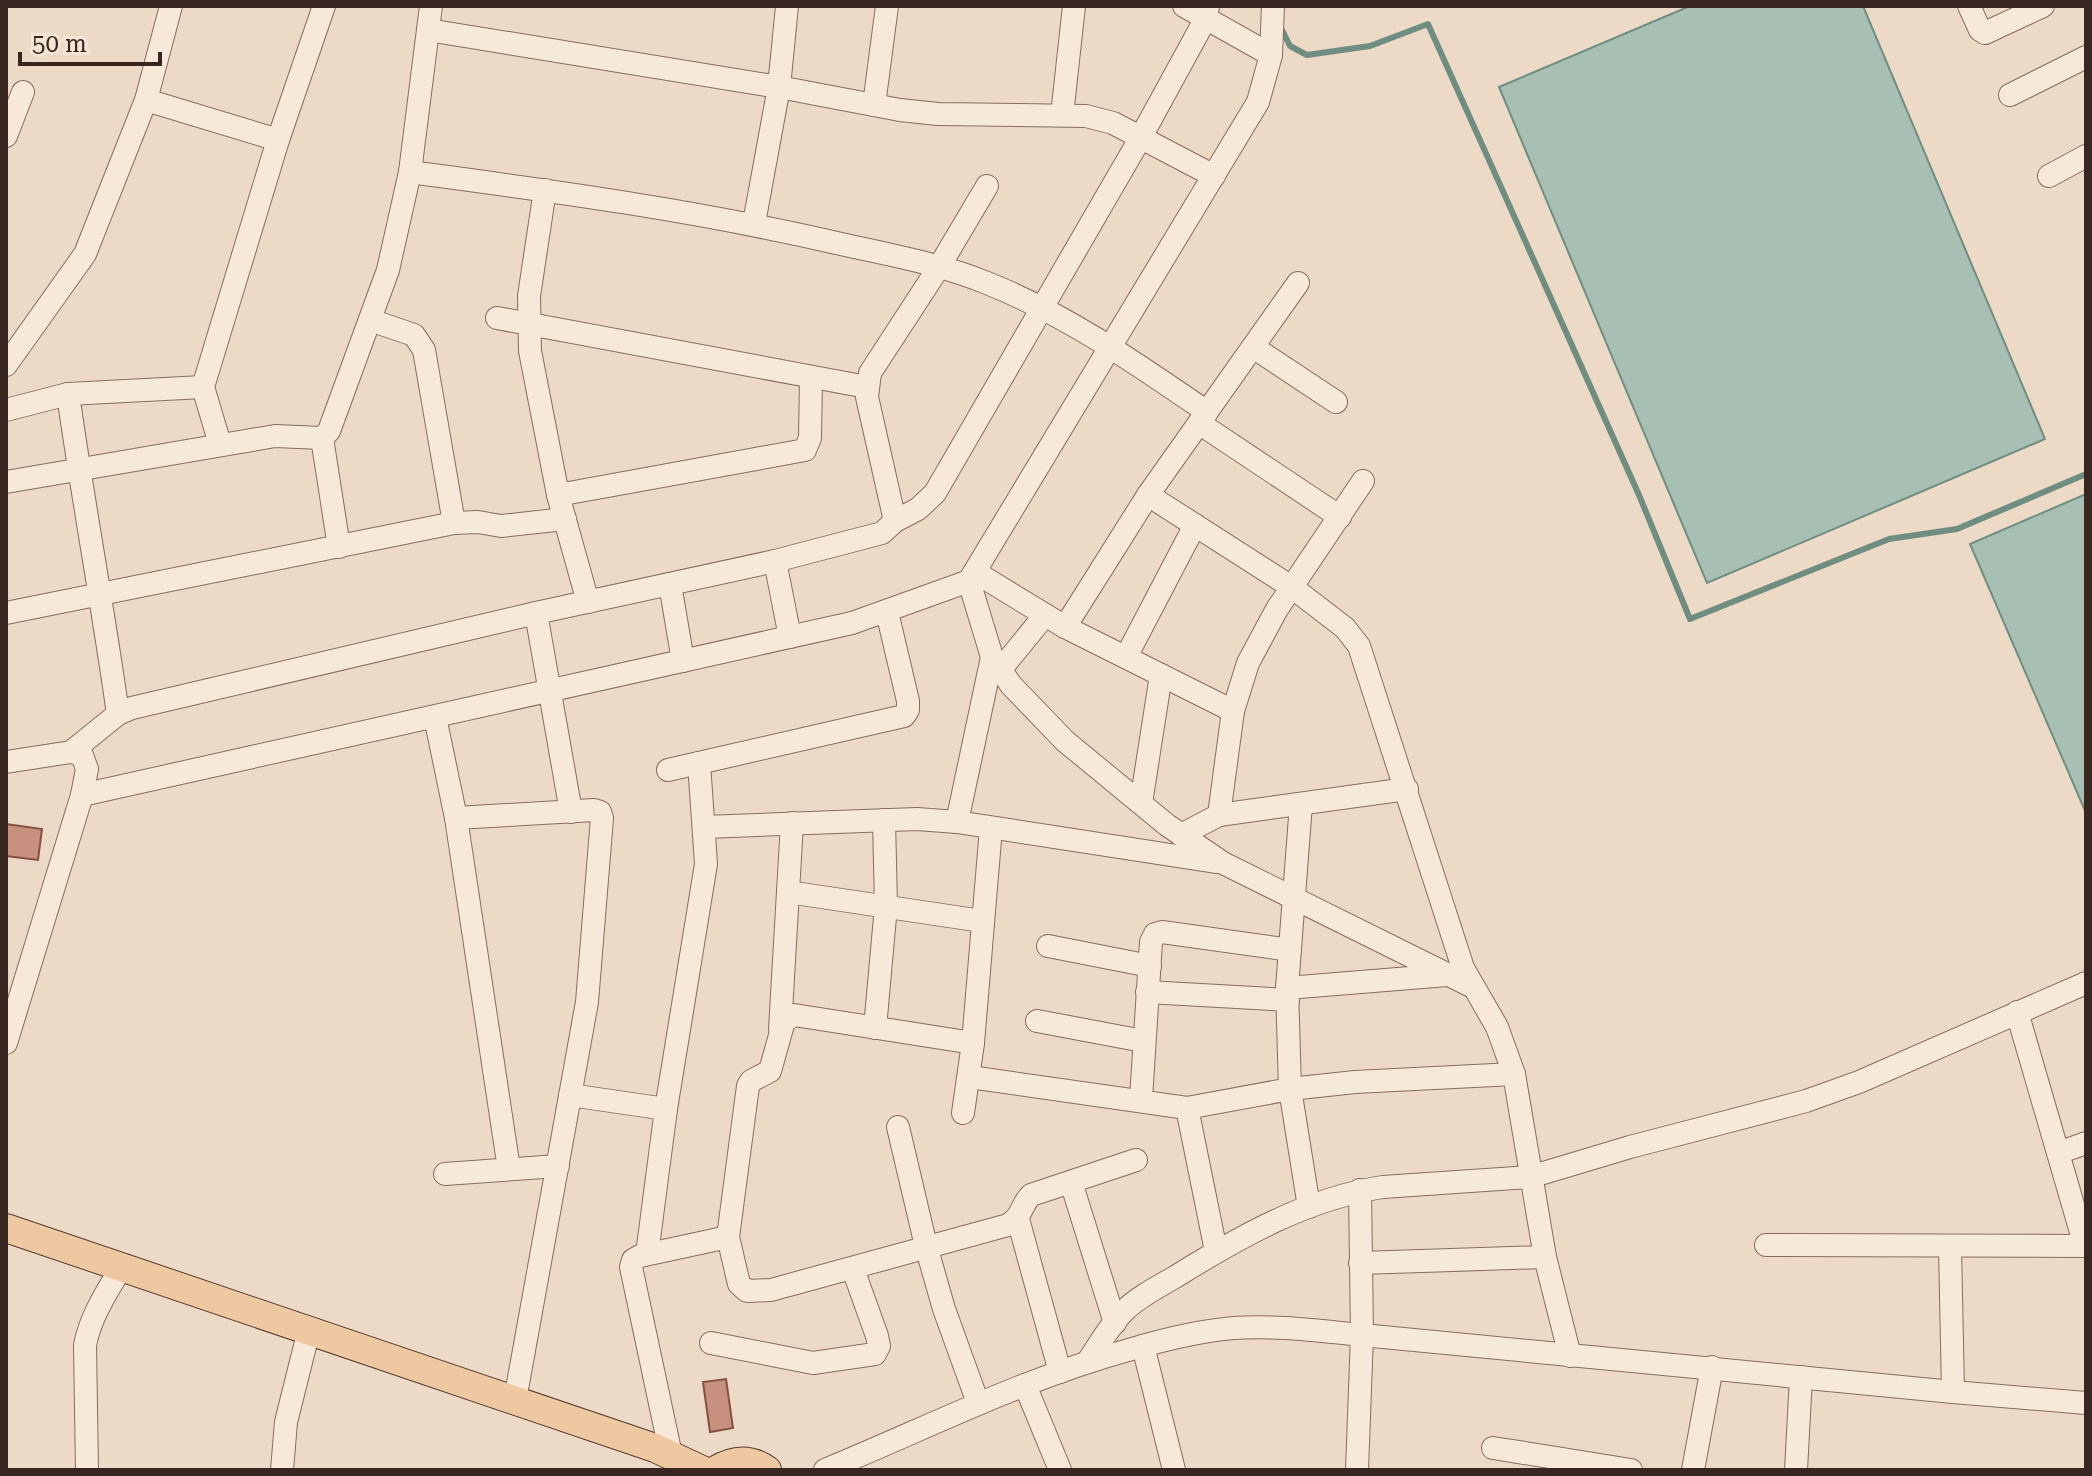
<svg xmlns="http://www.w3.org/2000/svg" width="2092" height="1476" viewBox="0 0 2092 1476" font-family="'Roboto Serif',serif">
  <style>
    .water { fill: #a8c0b4; stroke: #6f8e81; stroke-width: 2 }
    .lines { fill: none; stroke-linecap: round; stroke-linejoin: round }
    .stream { stroke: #6f8e81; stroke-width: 6 }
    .building { fill: #c8907e; stroke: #845244; stroke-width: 2 }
    .minor-casing { stroke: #876c5d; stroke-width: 24 }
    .major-casing { stroke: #553b31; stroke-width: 30 }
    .minor { stroke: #f7e9d9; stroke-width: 22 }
    .major { stroke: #edc8a1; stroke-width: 28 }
  </style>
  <rect width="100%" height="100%" fill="#ecdac6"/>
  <!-- water -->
  <g class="water">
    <path d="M1690 6H1863L2045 439 1707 583 1499 87Z"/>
    <path d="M2086 494V813L1970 544Z"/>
  </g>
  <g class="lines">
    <!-- stream -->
    <path class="stream" d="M1280 26 1290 46 1307 55 1370 46 1428 24 1639 495 1690 619 1889 539 1957 529 2086 474"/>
  </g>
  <!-- building -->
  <g class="building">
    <path d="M6 824 42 829 38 860 6 856Z"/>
    <path d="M726 1379 733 1428 710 1432 703 1382Z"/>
  </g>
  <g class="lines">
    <!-- minor casing -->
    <g class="minor-casing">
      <g id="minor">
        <path d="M1184 6 1271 55"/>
        <path d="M1969 6 1980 30 1985 33 2043 6"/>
        <path d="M428 30 779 87 900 110 938 114 1086 116 1113 123 1214 176"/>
        <path d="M2010 95 2086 57"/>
        <path d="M146 100 278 140"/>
        <path d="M874 105 887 6"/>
        <path d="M1062 115 1074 6"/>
        <path d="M6 136 23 92"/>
        <path d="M410 172C554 191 699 211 841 244 890 255 941 264 987 283 1067 315 1137 364 1207 412"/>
        <path d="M2049 176 2086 156"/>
        <path d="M545 190 529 296 530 351 558 495 588 602"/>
        <path d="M754 223 779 87 787 6"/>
        <path d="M497 318 867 387"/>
        <path d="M370 320 414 335 424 350 454 523"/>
        <path d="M1253 347 1336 402"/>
        <path d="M6 365 85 254 146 100 171 6"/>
        <path d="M68 394C83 501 103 607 118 714"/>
        <path d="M6 410 68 394 203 387"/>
        <path d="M1199 423 1340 517"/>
        <path d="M322 438 339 547"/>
        <path d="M220 444 203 387 278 140 324 6"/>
        <path d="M6 482 275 436 322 438 329 431 388 270 410 172 431 6"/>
        <path d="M558 495 805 450 810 438 811 377"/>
        <path d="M1148 495 1293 588 1345 628 1359 646 1463 968 1497 1027 1514 1074 1545 1257 1570 1356"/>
        <path d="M895 521 918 509 935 493 1141 137 1206 18 1208 6"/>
        <path d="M775 561 790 637"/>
        <path d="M975 572 1065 627 1233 711"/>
        <path d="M969 581 992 657 1011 685 1065 741 1167 825 1223 863 1471 986"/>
        <path d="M670 584 683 661"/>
        <path d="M6 613 454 523 478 522 501 526 565 519"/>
        <path d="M536 613 571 812"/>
        <path d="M1065 627 1148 495 1298 283"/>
        <path d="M1126 657 1195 525"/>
        <path d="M1001 669 1045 615"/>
        <path d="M435 717 456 818 509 1169"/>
        <path d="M71 752 118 714 132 708 536 613 775 561 882 533 895 521 867 397 870 373 939 267 987 186"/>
        <path d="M6 762 71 752 82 755 87 769 82 795 6 1043"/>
        <path d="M668 770 904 716 908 710V701L887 612"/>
        <path d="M82 795 852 623 969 581 1258 102 1271 55 1273 6"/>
        <path d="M1141 803 1161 675"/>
        <path d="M1301 804 1287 988 1290 1089 1309 1207"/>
        <path d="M1219 815 1407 789"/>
        <path d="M456 818 594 810 600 812 602 818 587 1002 515 1400"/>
        <path d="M957 822 992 657"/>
        <path d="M704 827 917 819 957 822 1216 862"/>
        <path d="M1181 835 1219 815 1233 711 1248 663 1277 609 1363 481"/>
        <path d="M788 892 982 921"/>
        <path d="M1048 946 1150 966"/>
        <path d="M1287 988 1447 975"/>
        <path d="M1147 992 1288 1000"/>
        <path d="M2017 1012 2085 1246"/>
        <path d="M1037 1021 1143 1041"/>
        <path d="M875 1028 886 906 884 820"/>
        <path d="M780 1029 792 823"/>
        <path d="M973 1043 794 1015 784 1021 770 1071 751 1081 748 1086 728 1237 739 1284 747 1291 771 1290 1008 1225C1024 1215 1020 1206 1031 1195L1136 1160"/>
        <path d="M970 1077 1187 1108 1290 1089 1355 1082 1514 1074"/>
        <path d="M570 1095 666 1109"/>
        <path d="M1141 1099 1151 942 1155 934 1162 932 1290 950"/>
        <path d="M1187 1108 1216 1251"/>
        <path d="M963 1113 973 1043 991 828"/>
        <path d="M898 1127 926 1246 944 1309 978 1403"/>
        <path d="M2058 1153 2086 1143"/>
        <path d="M445 1174 558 1166"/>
        <path d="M1071 1182 1115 1323"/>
        <path d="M1018 1219 1060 1372"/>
        <path d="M1766 1245 2086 1246"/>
        <path d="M1950 1246 1953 1392"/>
        <path d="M647 1254 666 1109 706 864 699 763"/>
        <path d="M1360 1263 1545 1257"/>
        <path d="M711 1343 813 1363 875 1354 879 1346 877 1336 853 1269"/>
        <path d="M1143 1346 1174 1470"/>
        <path d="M1088 1361C1099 1345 1110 1325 1124 1311 1138 1297 1158 1287 1175 1277 1239 1237 1308 1198 1383 1187L1530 1177 1630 1147 1806 1101 1859 1082 2086 983"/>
        <path d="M1025 1385 1060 1470"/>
        <path d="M1493 1448 1631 1470"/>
        <path d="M671 1455 631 1267 633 1260 640 1256 728 1237"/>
        <path d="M87 1470 85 1345C91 1315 107 1292 122 1266"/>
        <path d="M282 1470 286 1422 309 1330"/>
        <path d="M825 1470C927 1428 1025 1378 1132 1349 1166 1339 1198 1331 1234 1328 1276 1325 1319 1331 1362 1335L1953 1392 2086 1403"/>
        <path d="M1357 1470 1362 1335 1360 1190"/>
        <path d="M1693 1470 1712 1367"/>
        <path d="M1796 1470 1801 1377"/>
      </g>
    </g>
    <!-- major casing -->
    <g class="major-casing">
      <g id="major">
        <path d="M6 1228 655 1448 702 1470"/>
        <path d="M716 1470C734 1459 750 1458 767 1470"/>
      </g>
    </g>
    <!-- minor -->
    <use href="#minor" class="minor"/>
    <!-- major -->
    <use href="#major" class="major"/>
  </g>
  <!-- border -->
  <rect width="2092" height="1476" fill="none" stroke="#382720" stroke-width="16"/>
  <!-- scale -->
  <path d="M20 52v12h140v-12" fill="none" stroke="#382720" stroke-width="4"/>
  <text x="32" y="52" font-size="24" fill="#382720" stroke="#f4e6d6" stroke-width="6" paint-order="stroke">50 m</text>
</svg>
